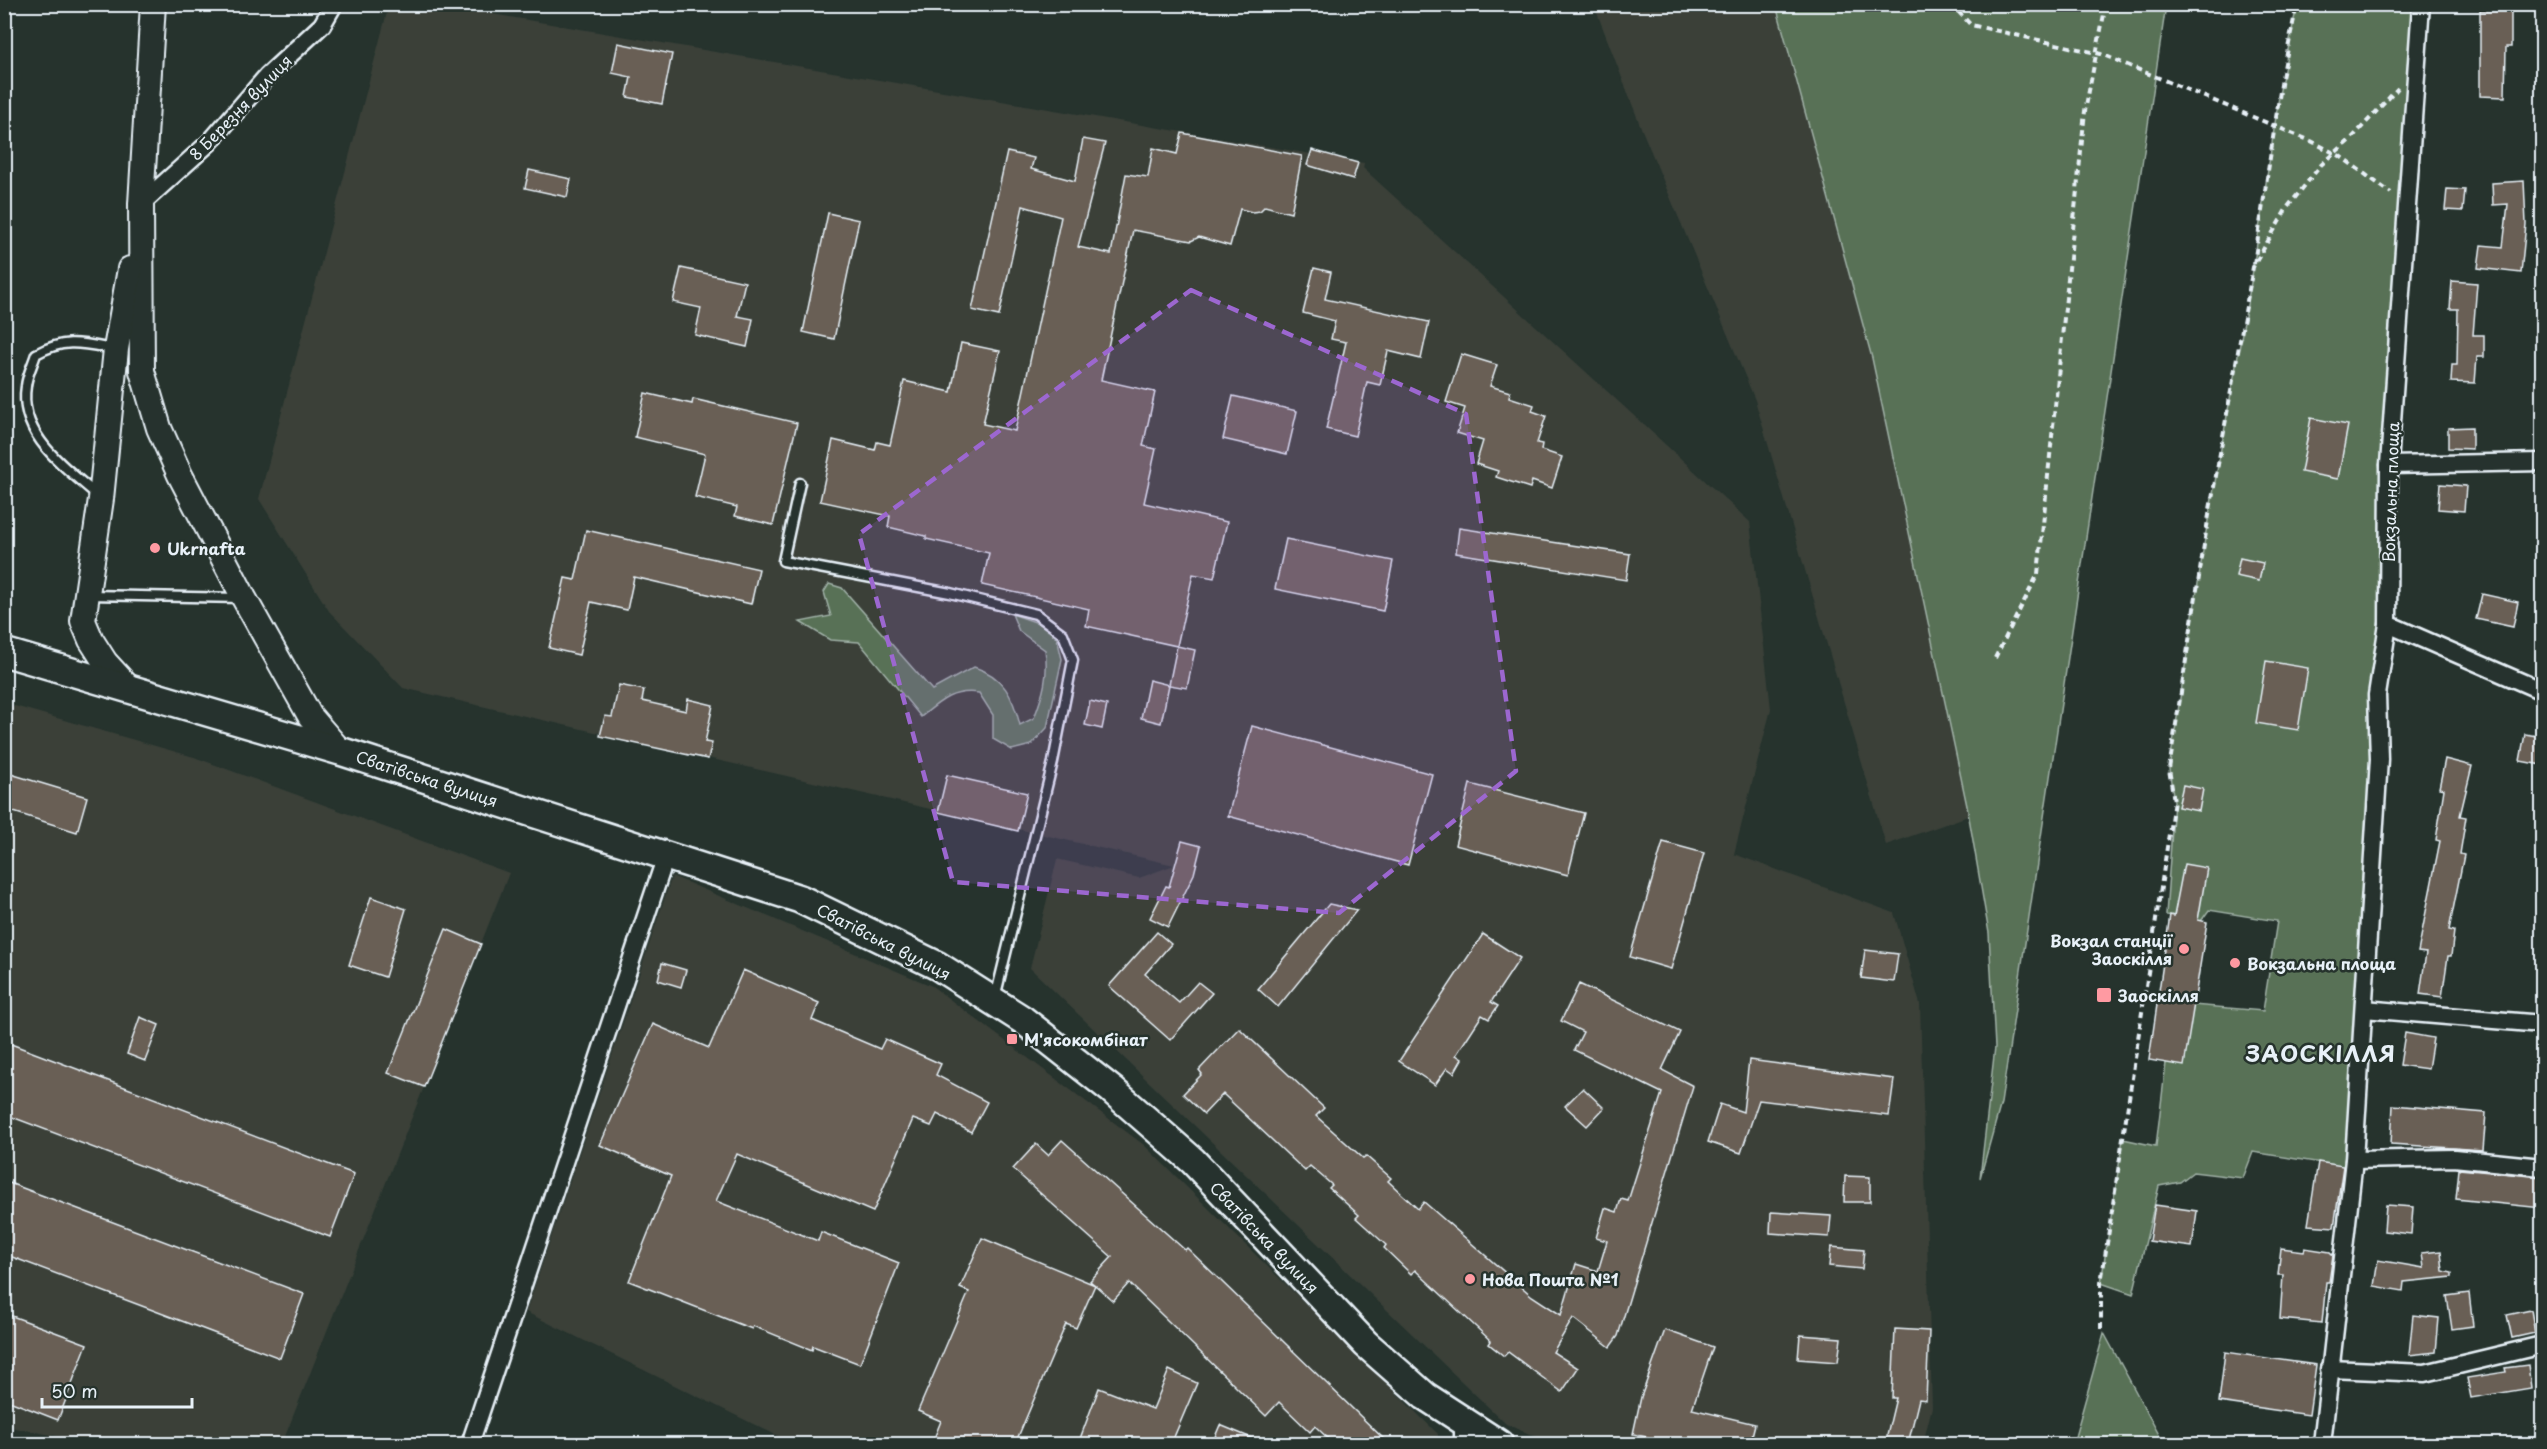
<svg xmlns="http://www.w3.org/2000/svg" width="2547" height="1449" viewBox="0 0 2547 1449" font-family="'Playpen Sans',sans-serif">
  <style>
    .built { fill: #3a4039 }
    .green { fill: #597156; stroke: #a0b1a7; stroke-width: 1.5 }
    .building { fill: #695f54; stroke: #e8f1f8; stroke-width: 1.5 }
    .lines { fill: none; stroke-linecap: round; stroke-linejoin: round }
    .lane-casing { stroke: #e8f1f8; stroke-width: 13 }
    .street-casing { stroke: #e8f1f8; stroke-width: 21 }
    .secondary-casing { stroke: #e8f1f8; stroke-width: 28 }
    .primary-casing { stroke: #e8f1f8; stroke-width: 32 }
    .path { stroke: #e8f1f8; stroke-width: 4; stroke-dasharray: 6 4.5; stroke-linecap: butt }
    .lane { stroke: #26332d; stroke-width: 8 }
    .street { stroke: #26332d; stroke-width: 16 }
    .secondary { stroke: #26332d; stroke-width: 24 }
    .primary { stroke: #26332d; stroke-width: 27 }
    .marked { fill: #9c67d0; fill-opacity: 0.2; stroke: #9c67d0; stroke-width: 4.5; stroke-dasharray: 12 8; stroke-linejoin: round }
    .poi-dot { fill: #ff9aa2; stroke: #26332d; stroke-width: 2 }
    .labels { text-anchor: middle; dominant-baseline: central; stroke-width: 5; stroke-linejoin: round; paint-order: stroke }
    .street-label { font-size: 16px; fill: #e8f1f8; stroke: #26332d }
    .poi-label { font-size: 16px; font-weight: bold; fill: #e8f1f8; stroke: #26332d; text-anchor: start }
    .district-label { font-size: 22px; font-weight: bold; letter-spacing: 1.5px; fill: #e8f1f8; stroke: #26332d }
  </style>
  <rect width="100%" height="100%" fill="#26332d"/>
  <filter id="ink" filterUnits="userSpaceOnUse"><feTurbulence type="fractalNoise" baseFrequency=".0167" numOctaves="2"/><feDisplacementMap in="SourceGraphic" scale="12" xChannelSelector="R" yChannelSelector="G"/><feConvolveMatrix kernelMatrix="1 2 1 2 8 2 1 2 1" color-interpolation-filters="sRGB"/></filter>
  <g filter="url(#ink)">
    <!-- built -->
    <g class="built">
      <path d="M389 5H440L1364 163 1363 168 1750 522 1771 709 1734 854 1894 913 1920 1004 1932 1407 1923 1444H1553L1506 1424 1030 968 1057 859 1139 878 1174 865 403 688 329 611 259 499Z"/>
      <path d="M1594 5H1776L1875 370 2002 804 1886 845 1755 400 1642 130Z"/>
      <path d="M4 703 194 757 509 873 282 1444H97L5 1426Z"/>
      <path d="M672 876 932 986 1144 1145 1438 1434 1437 1444H794L526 1312Z"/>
    </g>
    <!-- green -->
    <g class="green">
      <path d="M1776 5H2166L2001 1103 1980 1178 1995 1047 1989 933 1967 806 1872 358Z"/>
      <path d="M2297 5H2421L2353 1168 2253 1152 2243 1178 2193 1172 2180 1182 2159 1186 2133 1294 2101 1283 2123 1139 2156 1146 2166 1063 2193 1005 2263 1011 2277 921 2209 910 2201 921 2166 915 2174 801 2169 769 2206 532 2251 283 2280 90Z"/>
      <path d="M829 584 842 588 932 690 974 667C1004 676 1013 697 1020 725L1034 718C1043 695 1049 675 1045 650L1019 631 1012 614 1044 625 1057 638 1062 659 1047 728 1031 745 1012 750 993 739V715L979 693C953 689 940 701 921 717L859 642 830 640 800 622 831 616 824 592Z"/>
      <path d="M2104 1333 2164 1444H2073Z"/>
    </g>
    <!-- building -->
    <g class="building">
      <path d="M2480 10H2511V47H2506L2505 97 2480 96Z"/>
      <path d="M618 43 672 54 662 104 627 97 631 77 612 73Z"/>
      <path d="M1182 133 1302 156 1291 213 1265 206 1260 211 1252 212 1240 209 1230 246 1199 237 1191 241 1133 230 1101 380 1155 392 1143 446 1156 449 1144 503 1227 522 1214 578 1193 574 1177 646 1086 626 1089 609 982 585 989 553 926 539V536L888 527 890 516 820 501 833 440 875 450 877 442 890 445 904 381 951 392 961 343 1000 351 983 424 1015 431 1061 217 1023 206 999 316 972 310 1007 152 1034 158 1031 169 1075 181 1083 139 1105 143 1078 247 1111 254 1126 174 1148 177 1153 148 1177 154Z"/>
      <path d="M1312 150 1358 163 1353 179 1307 165Z"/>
      <path d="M529 170 571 179 567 197 525 188Z"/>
      <path d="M2524 181 2526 224 2521 273 2478 268 2481 245 2503 247 2508 204 2493 205 2492 183Z"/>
      <path d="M2447 189 2465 190 2463 211 2445 210Z"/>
      <path d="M828 213 859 220 834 339 803 332Z"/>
      <path d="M681 268 745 282 737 316 753 319 747 347 695 335 701 308 673 302Z"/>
      <path d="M1314 268 1331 272 1325 299 1429 322 1421 359 1388 351 1380 385 1367 382 1355 436 1326 429 1346 342 1331 339 1335 321 1303 313Z"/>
      <path d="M2452 281 2477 283 2473 335H2484V357H2477L2475 383 2451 382 2452 365H2457L2458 309H2450Z"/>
      <path d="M1461 354 1497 365 1490 386 1510 392 1509 397 1534 405 1532 411 1546 416 1537 443 1542 444 1541 450 1562 457 1552 488 1532 481 1530 488 1496 477 1498 471 1476 464 1483 441 1457 433 1465 408 1446 402Z"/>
      <path d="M645 393 692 404 693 399 797 423 773 525 735 516 737 507 695 497 705 454 635 437Z"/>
      <path d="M1233 396 1297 411 1287 454 1223 439Z"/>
      <path d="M2311 418 2348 425 2338 479 2301 472Z"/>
      <path d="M2472 427V449L2448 448V428Z"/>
      <path d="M2440 484 2466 486 2464 511 2438 509Z"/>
      <path d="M1459 528 1630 554 1626 580 1456 553Z"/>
      <path d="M586 530 759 569 751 604 634 577 627 610 591 602 579 655 549 648 565 578 575 580Z"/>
      <path d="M1286 539 1393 561 1383 611 1275 589Z"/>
      <path d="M2240 558 2263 563 2259 581 2236 576Z"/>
      <path d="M2482 594 2518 602 2513 627 2476 619Z"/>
      <path d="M1177 646 1195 650 1187 688 1169 685Z"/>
      <path d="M2266 661 2308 668 2298 730 2256 723Z"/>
      <path d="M1149 680 1169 685 1161 723 1141 718Z"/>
      <path d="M619 685 644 690 642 701 686 711 688 699 713 705 705 742 712 743 708 759 600 736 605 716 612 717Z"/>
      <path d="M1090 701 1107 705 1102 729 1085 725Z"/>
      <path d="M1252 726 1432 774 1408 865 1228 816Z"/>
      <path d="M2525 734 2542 737V765L2520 761Z"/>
      <path d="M2445 759 2472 766 2460 816 2466 817 2460 854 2464 855 2449 930 2454 931 2451 956H2448L2442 997 2420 994 2426 953 2418 952 2440 841 2436 840 2444 789 2439 788Z"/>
      <path d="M4 772 87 797 77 832 4 809Z"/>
      <path d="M947 775 1027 793 1018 831 938 812Z"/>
      <path d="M1470 784 1584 813 1568 875 1455 845Z"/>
      <path d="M2183 785 2203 789 2199 811 2178 807Z"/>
      <path d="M1182 841 1201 846 1194 874 1168 927 1150 918 1166 886 1169 887Z"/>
      <path d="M1663 842 1704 853 1671 969 1630 957Z"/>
      <path d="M2184 864 2207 868 2198 920 2207 922 2184 1066 2149 1060 2170 915 2174 916Z"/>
      <path d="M371 897 406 909 385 977 349 965Z"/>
      <path d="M1329 904 1357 910 1278 1007 1258 989Z"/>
      <path d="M446 929 481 944 424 1087 388 1073Z"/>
      <path d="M1157 932 1171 944 1145 974 1179 1003 1198 982 1212 993 1170 1040 1109 986Z"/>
      <path d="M1483 934 1520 958 1491 1002 1498 1006 1489 1019 1482 1015 1456 1055 1462 1059 1454 1073 1447 1068 1435 1085 1399 1061Z"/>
      <path d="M1865 950 1898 954 1894 982 1861 978Z"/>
      <path d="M662 963 686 970 681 987 658 980Z"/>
      <path d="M743 970 819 1003 812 1020 880 1049 885 1039 941 1064 936 1075 987 1102 971 1132 937 1114 931 1126 913 1119 873 1212 737 1154 716 1201 818 1241 821 1232 899 1263 860 1364 813 1346 812 1350 753 1326 752 1329 629 1281 671 1176 600 1145 653 1024 709 1048Z"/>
      <path d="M1579 984 1680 1032 1662 1070 1693 1086 1618 1336 1610 1347 1573 1318 1553 1352 1578 1368 1562 1392 1508 1352 1504 1356 1489 1344 1491 1341 1415 1270 1411 1274 1384 1248 1386 1245 1356 1218 1359 1215 1329 1188 1332 1185 1310 1166 1305 1171 1223 1094 1204 1114 1183 1094 1202 1074 1199 1070 1239 1028 1324 1108 1316 1116 1363 1158 1366 1156 1391 1178 1388 1181 1418 1209 1424 1202 1532 1296 1561 1315 1576 1264 1598 1271 1607 1241 1596 1238 1605 1208 1617 1212 1621 1199 1628 1201 1662 1093 1574 1050 1583 1032 1561 1021Z"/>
      <path d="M140 1017 159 1025 145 1061 127 1054Z"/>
      <path d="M2405 1033 2433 1038 2428 1069 2400 1065Z"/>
      <path d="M11 1044 354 1174 330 1237 4 1114V1060Z"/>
      <path d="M1749 1060 1894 1079 1889 1116 1759 1100 1741 1153 1708 1142 1720 1104 1743 1112Z"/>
      <path d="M1583 1088 1604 1108 1587 1126 1565 1106Z"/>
      <path d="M2393 1105 2486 1113 2483 1150 2391 1144Z"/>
      <path d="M1062 1140 1185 1250 1187 1248 1389 1444H1334L1315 1426 1310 1432 1279 1402 1266 1416 1129 1283 1113 1301 1095 1285 1076 1328 1066 1324 1015 1444H940L942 1439 935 1436 941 1421 918 1411 969 1292 960 1288 982 1238 1095 1285 1090 1281 1112 1257 1013 1169 1036 1144 1048 1155Z"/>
      <path d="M2318 1162 2343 1166 2334 1227 2308 1225Z"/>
      <path d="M2459 1169 2542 1177V1208L2456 1199Z"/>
      <path d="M1845 1176 1870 1177V1202H1844Z"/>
      <path d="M4 1181 304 1294 280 1358 4 1254Z"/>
      <path d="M2155 1205 2197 1211 2192 1247 2149 1241Z"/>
      <path d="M2386 1205 2413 1207 2411 1234 2384 1231Z"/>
      <path d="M1771 1212 1831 1216 1829 1237 1770 1233Z"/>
      <path d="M1831 1247 1864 1250 1862 1269 1829 1266Z"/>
      <path d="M2281 1248 2304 1251 2305 1248 2330 1252 2333 1255 2329 1282H2326L2322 1323 2280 1319 2283 1275H2278Z"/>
      <path d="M2441 1251 2443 1271 2452 1273V1277L2404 1282 2403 1291 2374 1286 2378 1260 2424 1268 2422 1253Z"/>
      <path d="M2469 1293 2473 1326 2452 1329 2447 1296Z"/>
      <path d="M2531 1310 2535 1333 2512 1338 2507 1315Z"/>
      <path d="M4 1313 87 1344 58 1420 4 1399Z"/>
      <path d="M2413 1315 2439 1318 2436 1352 2409 1355Z"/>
      <path d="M1895 1329 1929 1331 1926 1400 1919 1399 1908 1444H1885L1896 1398H1892Z"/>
      <path d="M1665 1330 1713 1347 1692 1409 1755 1424 1750 1444H1676L1633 1434 1641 1397Z"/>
      <path d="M1800 1335 1841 1338 1838 1362 1798 1359Z"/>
      <path d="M2225 1352 2316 1365 2309 1415 2219 1402Z"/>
      <path d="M2528 1365 2531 1388 2471 1398 2467 1378 2506 1372 2505 1368Z"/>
      <path d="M1169 1370 1197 1383 1171 1444H1078L1099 1388 1153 1409Z"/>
      <path d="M1220 1425 1266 1444H1212Z"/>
    </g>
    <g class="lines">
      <!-- lane casing -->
      <g class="lane-casing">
        <g id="lane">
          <path d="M800 483 783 561 950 593 1036 614 1063 634 1073 660 1053 762 995 998"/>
          <path d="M97 495C64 466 18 435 26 386 27 375 33 364 36 354 65 338 81 343 113 349"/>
          <path d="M89 595 241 598"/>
        </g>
      </g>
      <!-- street casing -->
      <g class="street-casing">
        <g id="street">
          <path d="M141 204 210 142 267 76 322 25 334 4"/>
          <path d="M2389 465 2542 462"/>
          <path d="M2388 624 2542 691"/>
          <path d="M2364 1009 2542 1024"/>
          <path d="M2354 1160 2454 1158 2542 1167"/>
          <path d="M2329 1369 2425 1373 2542 1345"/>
          <path d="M1463 1421V1444"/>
          <path d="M470 1444 666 856"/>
          <path d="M2322 1444 2354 1160 2379 759 2377 695 2388 624 2389 465 2421 4"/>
        </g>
      </g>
      <!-- secondary casing -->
      <g class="secondary-casing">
        <g id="secondary">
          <path d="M153 4 141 204 142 371 159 428 180 475 244 598 310 716 340 751"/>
          <path d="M127 686 105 662 91 640 83 621 101 499 116 349 130 269"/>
        </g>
      </g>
      <!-- primary casing -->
      <g class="primary-casing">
        <path id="primary" d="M4 652 340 751 800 899 938 966 1023 1020 1112 1090 1193 1161 1366 1344 1425 1396 1499 1444"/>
      </g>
      <!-- path -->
      <g class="path">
        <path d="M1587 4 1592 9 1595 4"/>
        <path d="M1951 4 1971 25 2101 54 2311 141 2340 156 2391 193"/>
        <path d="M2254 264 2282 78 2297 4"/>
        <path d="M1995 658 2038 574 2085 111 2106 4"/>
        <path d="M2101 1329V1283L2174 801 2169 769 2206 532 2253 267 2287 208 2321 165 2351 139 2398 88"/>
      </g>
      <!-- lane -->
      <use href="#lane" class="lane"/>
      <!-- street -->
      <use href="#street" class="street"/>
      <!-- secondary -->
      <use href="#secondary" class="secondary"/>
      <!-- primary -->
      <use href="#primary" class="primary"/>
    </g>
  </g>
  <!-- marked area -->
  <path class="marked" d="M1191 290 1466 414 1516 771 1339 913 953 882 859 534Z"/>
  <!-- markers -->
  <g class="poi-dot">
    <circle cx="155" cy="548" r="6"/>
    <circle cx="2184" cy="949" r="6"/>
    <circle cx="2235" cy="963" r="6"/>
    <rect x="2096" y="987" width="16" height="16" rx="3"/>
    <rect x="1006" y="1033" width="12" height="12" rx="3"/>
    <circle cx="1470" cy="1279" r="6"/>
  </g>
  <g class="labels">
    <!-- street labels -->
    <g class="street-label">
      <text transform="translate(240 107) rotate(-46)">8 Березня вулиця</text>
      <text transform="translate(2390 492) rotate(-88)">Вокзальна площа</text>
      <text transform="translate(427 778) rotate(18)">Сватівська вулиця</text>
      <text transform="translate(884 941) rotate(27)">Сватівська вулиця</text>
      <text transform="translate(1265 1237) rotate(46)">Сватівська вулиця</text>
    </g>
    <!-- poi labels -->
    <g class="poi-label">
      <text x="167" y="548">Ukrnafta</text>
      <text x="2172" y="940" text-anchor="end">Вокзал станції<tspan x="2172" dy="18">Заоскілля</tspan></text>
      <text x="2247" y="963">Вокзальна площа</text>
      <text x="2118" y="995">Заоскiлля</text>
      <text x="1024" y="1039">М'ясокомбінат</text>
      <text x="1482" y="1279">Нова Пошта №1</text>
    </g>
    <!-- district labels -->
    <g class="district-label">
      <text x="2321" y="1052">ЗАОСКIЛЛЯ</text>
    </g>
  </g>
  <!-- margin -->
  <rect width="2547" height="1449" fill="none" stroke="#26332d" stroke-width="24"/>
  <rect x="12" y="12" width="2523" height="1425" fill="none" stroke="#e8f1f8" stroke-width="2" filter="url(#ink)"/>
  <!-- scale -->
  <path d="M42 1398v9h150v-9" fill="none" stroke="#e8f1f8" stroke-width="3"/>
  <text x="51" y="1398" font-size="18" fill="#e8f1f8" stroke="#26332d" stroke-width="4.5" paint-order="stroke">50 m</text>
</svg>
